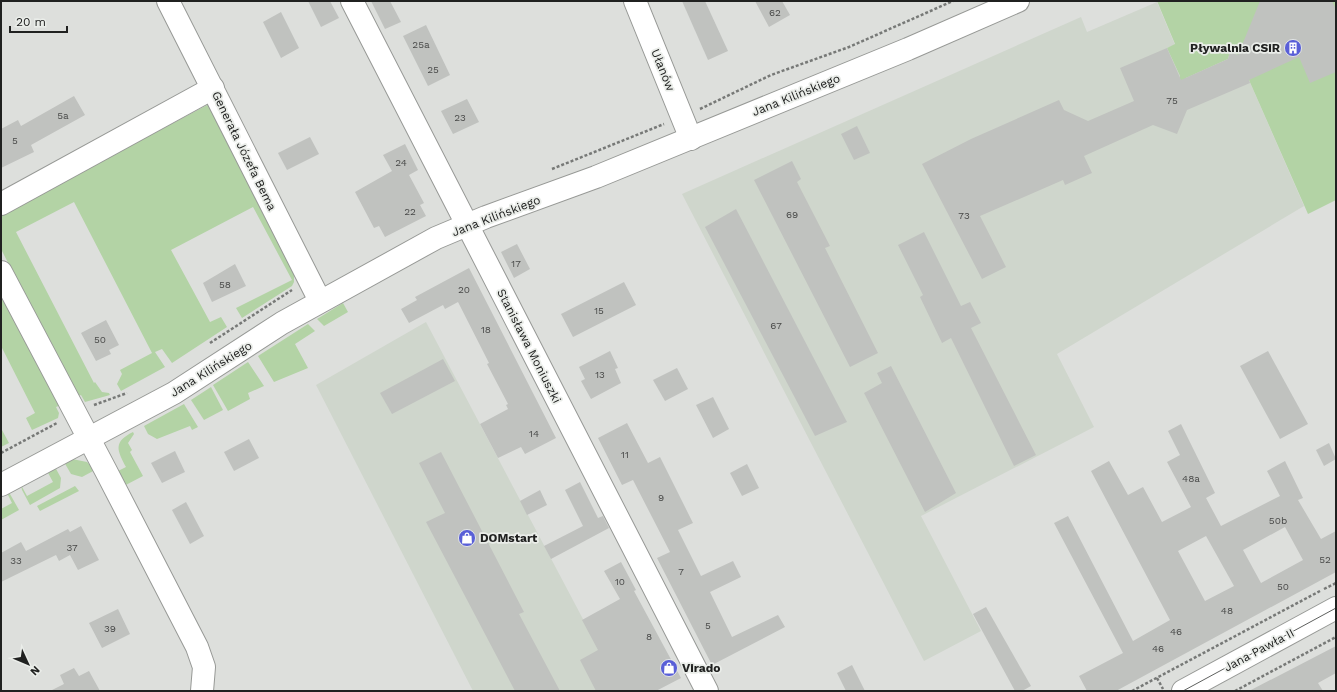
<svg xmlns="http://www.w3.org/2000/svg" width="1337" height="692" viewBox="0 0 1337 692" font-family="'Work Sans',sans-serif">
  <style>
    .built { fill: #cfd6cc }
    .green { fill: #b3d3a5 }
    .building { fill: #c0c2bf; fill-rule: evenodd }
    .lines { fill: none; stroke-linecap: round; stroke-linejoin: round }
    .minor-casing { stroke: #979996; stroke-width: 24 }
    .major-casing { stroke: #979996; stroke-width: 24 }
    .path { stroke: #777977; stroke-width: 2.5; stroke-dasharray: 3 2; stroke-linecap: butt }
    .minor { stroke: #fff; stroke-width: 22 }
    .major { stroke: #fff; stroke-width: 22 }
    .tram { stroke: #5e605e; stroke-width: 1 }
    .labels { text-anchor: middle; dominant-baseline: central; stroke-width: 3.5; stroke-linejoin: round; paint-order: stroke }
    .number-label { font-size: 10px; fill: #484948 }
    .poi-label { font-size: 12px; font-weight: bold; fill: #202120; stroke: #eaede9; text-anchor: start }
    .street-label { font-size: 12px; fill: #202120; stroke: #eaede9 }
  </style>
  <rect width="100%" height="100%" fill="#dddfdc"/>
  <!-- built -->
  <g class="built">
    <path d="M1157 2 1175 45 1167 48 1180 76 1179 78H1186L1228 59 1230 52 1238 55 1304 206 1057 354 1094 427 921 516 981 631 924 661 682 194 1081 17 1087 32Z"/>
    <path d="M426 322 621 691H473L316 385Z"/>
  </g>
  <!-- green -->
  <g class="green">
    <path d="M1157 1H1336V200L1308 214 1238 55 1230 52 1228 59 1186 78 1184 82 1179 79 1180 76 1167 48 1175 44Z"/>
    <path d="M211 103 297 273 294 276V282L292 286 242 318 236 308 292 280 253 207 171 250 210 322 221 317 227 327 172 363 162 349 155 352 165 367 121 391 117 384 122 374 120 370 152 353 74 202 16 232 94 383 95 382 102 392 109 393 110 395 85 402 81 395 76 397 1 249V214Z"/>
    <path d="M1 288 61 405 56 407 59 413 58 418 32 430 26 418 35 413 1 346Z"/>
    <path d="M343 303 348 312 324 326 317 319Z"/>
    <path d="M308 324 315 331 295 344 308 368 274 382 258 356Z"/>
    <path d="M248 362 264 386 248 393 250 399 228 411 213 385Z"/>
    <path d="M211 387 223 410 204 420 191 400Z"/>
    <path d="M184 404 198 427 192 430 190 426 157 439 148 434 144 426Z"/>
    <path d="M1 430H2L9 443 1 447Z"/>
    <path d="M133 432 134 434 128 443 132 450 130 452 143 476 120 488 114 473 126 467C117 450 113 442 133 432Z"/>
    <path d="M72 459 87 462 95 470 82 477 71 474 64 462Z"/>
    <path d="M55 467 61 478 60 488 30 505 22 490 21 485 27 496 53 482 47 471Z"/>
    <path d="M75 486 79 491 40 511 37 506Z"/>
    <path d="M6 491 10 494 19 510 1 520V509L12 503Z"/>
  </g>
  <!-- building -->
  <g class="building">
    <path d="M308 1H330L339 18 321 27Z"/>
    <path d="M371 1H390L401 22 385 29Z"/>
    <path d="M682 1H705L728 51 708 60Z"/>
    <path d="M755 1H782L790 15 769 27Z"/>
    <path d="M1260 1H1332L1336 10V72L1310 83 1299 57 1249 80 1250 83 1187 110 1177 134 1153 125 1084 156 1092 173 1065 185 1063 180 980 216 1006 267 982 279 922 164 971 139 1059 100 1064 110 1088 121 1134 101 1120 68 1167 48 1181 80 1228 59 1230 52 1238 55Z"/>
    <path d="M281 12 299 48 281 58 263 22Z"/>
    <path d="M426 25 450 75 428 86 403 36Z"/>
    <path d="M74 96 85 115 31 145 34 152 1 168V129L18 120 21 126Z"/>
    <path d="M467 99 479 122 453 134 441 111Z"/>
    <path d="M857 126 870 153 854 160 841 134Z"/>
    <path d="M310 137 319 154 287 170 278 153Z"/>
    <path d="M405 144 418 170 409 175 424 203 420 205 426 216 385 237 379 226 374 228 355 192 392 171 383 155Z"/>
    <path d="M792 161 801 179 797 182 830 246 825 248 878 353 850 367 754 180Z"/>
    <path d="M736 209 847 422 815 436 705 227Z"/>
    <path d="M924 232 961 306 970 302 981 323 971 328 1036 455 1014 466 951 338 942 343 920 297 923 295 898 245Z"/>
    <path d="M517 244 530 269 514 278 501 252Z"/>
    <path d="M235 264 246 286 212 302 203 283Z"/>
    <path d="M469 268 556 438 525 454 521 447 498 458 480 424 508 409 506 405 508 404 487 364 489 363 458 302 445 309 443 305 409 323 401 309 417 300 415 297Z"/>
    <path d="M624 282 636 305 573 337 561 314Z"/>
    <path d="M106 320 119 345 109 350 111 354 96 361 81 333Z"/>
    <path d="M610 351 618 368 615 369 621 383 591 399 581 381 585 379 579 367Z"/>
    <path d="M1268 351 1308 424 1280 439 1240 366Z"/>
    <path d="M443 359 455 381 392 414 380 393Z"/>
    <path d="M891 366 956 493 925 512 864 393 882 383 877 373Z"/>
    <path d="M677 368 688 389 665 401 653 380Z"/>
    <path d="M713 397 729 429 713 438 696 405Z"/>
    <path d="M627 423 648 463 660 457 693 523 678 530 701 576 733 561 741 577 710 592 732 637 778 615 785 627 712 665 657 558 670 552 633 480 622 485 598 438Z"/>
    <path d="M1181 424 1215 493 1206 498 1221 526 1280 496 1267 471 1285 461 1303 498 1298 500 1321 539 1336 531V572L1116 691H1087L1079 676 1123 653 1054 523 1068 516 1133 641 1170 620 1091 471 1109 461 1128 495 1143 487 1162 522 1191 507 1167 462 1180 455 1168 431ZM1285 527 1303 560 1261 583 1243 550ZM1206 536 1234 586 1205 601 1178 551Z"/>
    <path d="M249 439 259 458 234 471 224 452Z"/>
    <path d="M1329 443 1336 459 1324 466 1316 450Z"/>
    <path d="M175 451 185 472 162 483 151 463Z"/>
    <path d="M441 452 524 612 519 614 560 691H515L426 522 445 513 419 463Z"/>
    <path d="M747 464 759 488 742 496 730 473Z"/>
    <path d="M580 482 598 518 603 516 609 528 551 559 544 546 583 526 565 490Z"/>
    <path d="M540 490 547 505 527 515 520 501Z"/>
    <path d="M186 502 204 536 190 544 172 510Z"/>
    <path d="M81 526 99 560 78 570 70 555 59 561 56 555 1 582V553L21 542 26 551 68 529 70 532Z"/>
    <path d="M621 562 636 590 634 591 681 678 656 691H596L580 660 598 650 582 620 620 599 604 571Z"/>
    <path d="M986 607 1031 686 1022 691H1015L973 614Z"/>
    <path d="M118 609 130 634 102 648 89 623Z"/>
    <path d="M1336 646V673L1318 683 1323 691H1249Z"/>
    <path d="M852 665 865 691H846L837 673Z"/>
    <path d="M74 668 79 676 89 671 100 691H50L64 684 60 675Z"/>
  </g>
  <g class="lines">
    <!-- minor casing -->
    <g class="minor-casing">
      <g id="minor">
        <path d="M168 1 320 301"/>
        <path d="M352 1 707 691"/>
        <path d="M635 1 691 139"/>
        <path d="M1 204 213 88"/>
        <path d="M1 272 106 471 197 647 204 667 202 691"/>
        <path d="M1 485 174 393 282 323 436 238 486 217 596 177 908 49 1018 1"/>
      </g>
    </g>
    <!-- major casing -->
    <g class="major-casing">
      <path id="major" d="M1183 691 1336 608"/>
    </g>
    <!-- path -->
    <g class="path">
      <path d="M700 109 771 75 849 47 953 1"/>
      <path d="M552 169 664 124"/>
      <path d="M210 343 292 290"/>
      <path d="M94 405 127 393"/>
      <path d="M1 453 57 423"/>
      <path d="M1324 589 1336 583"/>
      <path d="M1157 678 1163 689"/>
      <path d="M1132 691 1320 591"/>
      <path d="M1235 691 1336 637"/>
    </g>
    <!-- minor -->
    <use href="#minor" class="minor"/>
    <!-- major -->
    <use href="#major" class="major"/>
    <!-- tram -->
    <path class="tram" d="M1183 691 1336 608"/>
  </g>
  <!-- icons -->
  <defs>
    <g id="building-disc" transform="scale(0.9)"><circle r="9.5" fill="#595fd7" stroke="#eaede9"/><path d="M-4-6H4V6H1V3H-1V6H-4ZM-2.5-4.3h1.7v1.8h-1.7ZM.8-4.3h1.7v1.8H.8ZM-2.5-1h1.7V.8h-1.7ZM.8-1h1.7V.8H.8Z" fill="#fff"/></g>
    <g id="shop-disc" transform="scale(0.9)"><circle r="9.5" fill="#595fd7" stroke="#eaede9"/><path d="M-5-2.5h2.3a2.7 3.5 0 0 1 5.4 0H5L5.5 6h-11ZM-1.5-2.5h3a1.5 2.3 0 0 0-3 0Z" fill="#fff"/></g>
  </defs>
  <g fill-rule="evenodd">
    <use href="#building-disc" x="1293" y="48"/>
    <use href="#shop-disc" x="467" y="538"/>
    <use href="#shop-disc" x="669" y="668"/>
  </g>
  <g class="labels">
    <!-- number labels -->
    <g class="number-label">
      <text x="775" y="12">62</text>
      <text x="421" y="44">25a</text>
      <text x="433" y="69">25</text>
      <text x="1172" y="100">75</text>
      <text x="63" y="115">5a</text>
      <text x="460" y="117">23</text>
      <text x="15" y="140">5</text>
      <text x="401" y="162">24</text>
      <text x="410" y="211">22</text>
      <text x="792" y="214">69</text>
      <text x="964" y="215">73</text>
      <text x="516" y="263">17</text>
      <text x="225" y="284">58</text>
      <text x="464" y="289">20</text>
      <text x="599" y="310">15</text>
      <text x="776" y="325">67</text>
      <text x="486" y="329">18</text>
      <text x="100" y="339">50</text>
      <text x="600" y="374">13</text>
      <text x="534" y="433">14</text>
      <text x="625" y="454">11</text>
      <text x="1191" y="478">48a</text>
      <text x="661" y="497">9</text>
      <text x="1278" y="520">50b</text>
      <text x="72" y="547">37</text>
      <text x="1325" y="559">52</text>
      <text x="16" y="560">33</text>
      <text x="681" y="571">7</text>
      <text x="620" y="581">10</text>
      <text x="1283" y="586">50</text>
      <text x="1227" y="610">48</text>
      <text x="708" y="625">5</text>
      <text x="110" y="628">39</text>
      <text x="1176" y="631">46</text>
      <text x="649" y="636">8</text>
      <text x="1158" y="648">46</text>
    </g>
    <!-- poi labels -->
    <g class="poi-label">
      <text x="1280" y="48" text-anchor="end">Pływalnia CSiR</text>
      <text x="480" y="538">DOMstart</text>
      <text x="682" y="668">Virado</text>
    </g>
    <!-- street labels -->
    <g class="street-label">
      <text transform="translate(663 70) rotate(68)">Ułanów</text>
      <text transform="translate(796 95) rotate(-22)">Jana Kilińskiego</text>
      <text transform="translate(244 151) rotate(64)">Generała Józefa Bema</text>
      <text transform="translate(496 216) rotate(-21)">Jana Kilińskiego</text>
      <text transform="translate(529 346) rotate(63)">Stanisława Moniuszki</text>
      <text transform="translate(211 369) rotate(-32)">Jana Kilińskiego</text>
      <text transform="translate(1259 650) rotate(-28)">Jana Pawła II</text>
    </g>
  </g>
  <!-- border -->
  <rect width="1337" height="692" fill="none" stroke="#202120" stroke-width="4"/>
  <!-- north arrow -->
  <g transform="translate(28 664) rotate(134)" stroke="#eaede9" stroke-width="3" paint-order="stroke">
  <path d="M0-3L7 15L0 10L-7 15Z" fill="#202120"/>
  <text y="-6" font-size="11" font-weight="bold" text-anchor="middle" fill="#202120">N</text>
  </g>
  <!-- scale -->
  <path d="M10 26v6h57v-6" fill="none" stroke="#202120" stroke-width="2"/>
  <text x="16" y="26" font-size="12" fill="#202120" stroke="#eaede9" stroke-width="3" paint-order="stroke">20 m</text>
</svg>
